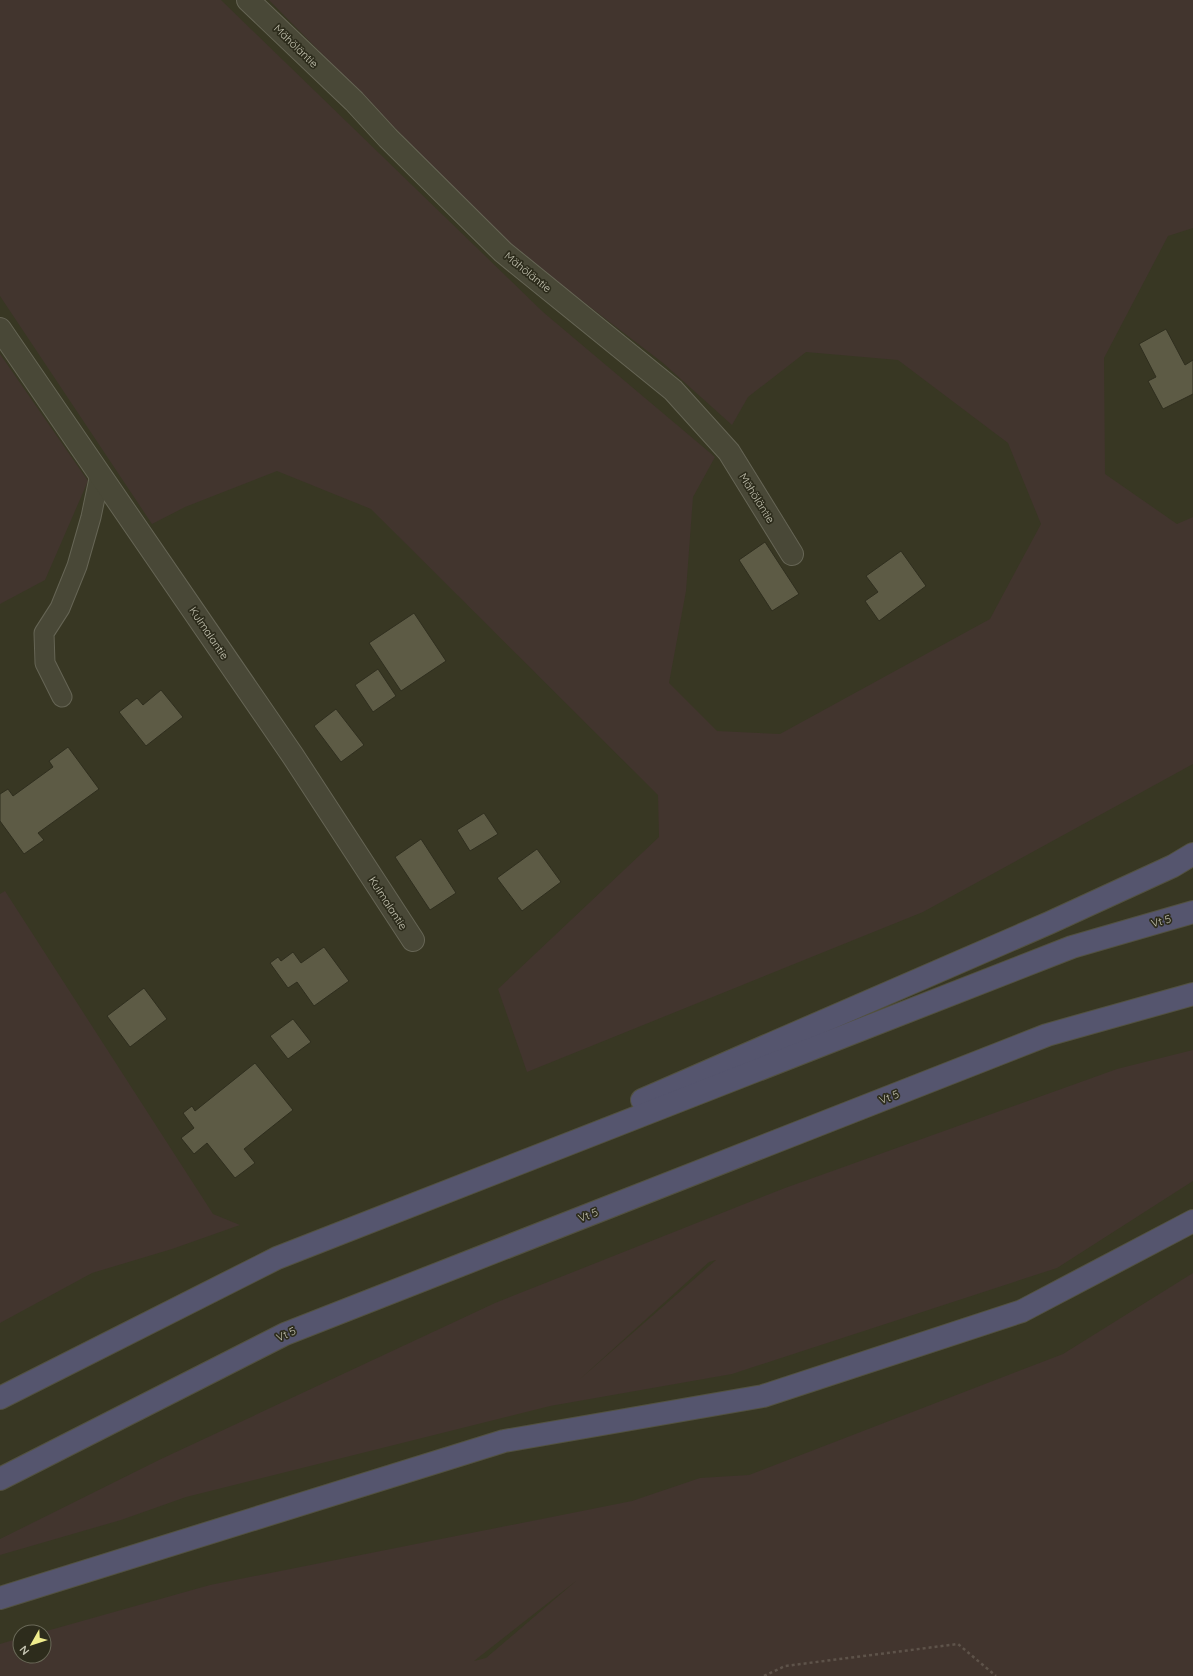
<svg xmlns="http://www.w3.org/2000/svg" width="1193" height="1676" viewBox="0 0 1193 1676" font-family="Quicksand,sans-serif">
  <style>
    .green { fill: #42352e; fill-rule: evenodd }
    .building { fill: #5d5b45; stroke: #2f2e1e }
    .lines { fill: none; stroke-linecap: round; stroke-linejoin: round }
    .service-casing { stroke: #666555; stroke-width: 21 }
    .minor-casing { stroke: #666555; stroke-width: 24 }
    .motorway-casing { stroke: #535242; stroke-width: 24 }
    .path { stroke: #5e534a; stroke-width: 2.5; stroke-dasharray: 3 3; stroke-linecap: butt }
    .service { stroke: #494837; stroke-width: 19 }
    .minor { stroke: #494837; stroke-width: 22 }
    .motorway { stroke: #55556e; stroke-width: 22 }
    .labels { text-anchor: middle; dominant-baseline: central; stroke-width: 3.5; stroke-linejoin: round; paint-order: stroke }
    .street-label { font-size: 11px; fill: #c5c4b2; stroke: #2d2c1c }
  </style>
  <rect width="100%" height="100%" fill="#383723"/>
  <!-- green -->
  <g class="green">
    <path d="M0 0H221L543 312 715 457 693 497 686 591 669 683 717 731 780 734 990 619 1041 524 1008 443 898 360 806 352 748 397 732 425 663 363 512 247 269 0H1193V228L1168 236 1104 358 1105 474 1177 524 1193 517V764L923 912 527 1072 498 989 659 837 658 795 371 509 277 471 185 507 152 524 0 296Z"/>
    <path d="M0 354 88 481 45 580 0 604Z"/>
    <path d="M5 891 213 1214 240 1225 172 1249 92 1273 0 1323V894Z"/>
    <path d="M1193 1050V1181L1057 1268 732 1374 550 1406 186 1497 121 1520 0 1555V1539L161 1459 495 1303 785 1188 1117 1069ZM716 1260 579 1380 709 1262Z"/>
    <path d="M1193 1273V1676H0V1644L20 1638V1656H44L43 1632 210 1585 632 1501 700 1478 749 1475 1063 1354ZM576 1581 486 1658 474 1661Z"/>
  </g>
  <!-- building -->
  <g class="building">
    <path d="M1166 329 1185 365 1193 360V394L1163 409 1148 381 1156 377 1139 344Z"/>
    <path d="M765 542 799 594 772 611 739 560Z"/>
    <path d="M901 551 926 586 879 621 865 601 878 592 866 576Z"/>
    <path d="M414 613 446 661 401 691 369 643Z"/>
    <path d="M378 669 396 696 373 712 355 685Z"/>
    <path d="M161 690 183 717 146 746 119 712 137 698 143 705Z"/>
    <path d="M336 709 364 745 341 762 314 726Z"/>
    <path d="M68 747 99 789 38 833 44 840 24 854 0 821V794L8 789 13 796 53 767 49 761Z"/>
    <path d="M484 813 498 834 470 851 457 830Z"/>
    <path d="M421 839 456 893 430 910 395 857Z"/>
    <path d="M537 849 561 882 522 911 497 878Z"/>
    <path d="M324 947 349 981 314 1006 297 982 288 988 270 963 278 957 281 961 293 952 301 963Z"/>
    <path d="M144 988 167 1019 130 1047 107 1016Z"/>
    <path d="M293 1019 311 1042 288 1059 270 1036Z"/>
    <path d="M255 1063 293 1110 244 1149 255 1163 235 1178 207 1143 194 1154 181 1138 194 1128 183 1113 192 1106 195 1111Z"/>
  </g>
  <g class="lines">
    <!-- service casing -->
    <g class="service-casing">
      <path id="service" d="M62 697 45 663 44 633 60 608 77 566 91 517 100 474"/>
    </g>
    <!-- minor casing -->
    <g class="minor-casing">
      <g id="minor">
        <path d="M248 0 354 101 388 138 503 252 673 390 729 452 792 554"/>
        <path d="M0 329 293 756 413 940"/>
      </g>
    </g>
    <!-- motorway casing -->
    <g class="motorway-casing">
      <g id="motorway">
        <path d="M642 1100 1049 923 1173 866 1193 854"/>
        <path d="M0 1398 277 1258 1072 947 1193 912"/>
        <path d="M0 1479 285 1334 1047 1035 1193 994"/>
        <path d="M0 1598 504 1441 763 1396 1022 1311 1193 1221"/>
      </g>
    </g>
    <!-- path -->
    <path class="path" d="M764 1676 785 1666 958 1644 996 1676"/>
    <!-- service -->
    <use href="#service" class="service"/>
    <!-- minor -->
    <use href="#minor" class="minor"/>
    <!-- motorway -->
    <use href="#motorway" class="motorway"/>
  </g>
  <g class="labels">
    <!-- street labels -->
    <g class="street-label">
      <text transform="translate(296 46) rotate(44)">Mähöläntie</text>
      <text transform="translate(528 272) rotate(39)">Mähöläntie</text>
      <text transform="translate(757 498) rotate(58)">Mähöläntie</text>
      <text transform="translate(209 633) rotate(56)">Kulmalantie</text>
      <text transform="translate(388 903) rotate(57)">Kulmalantie</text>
      <text transform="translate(1161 921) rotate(-16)">Vt 5</text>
      <text transform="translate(889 1097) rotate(-21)">Vt 5</text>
      <text transform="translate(588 1215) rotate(-21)">Vt 5</text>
      <text transform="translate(286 1334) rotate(-24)">Vt 5</text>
    </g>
  </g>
  <!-- north arrow -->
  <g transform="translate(32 1644) rotate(231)"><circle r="19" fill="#2d2c1c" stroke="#6a6958"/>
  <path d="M0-3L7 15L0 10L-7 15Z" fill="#efec8d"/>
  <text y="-6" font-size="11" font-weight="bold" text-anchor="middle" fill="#c5c4b2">N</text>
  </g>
</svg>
